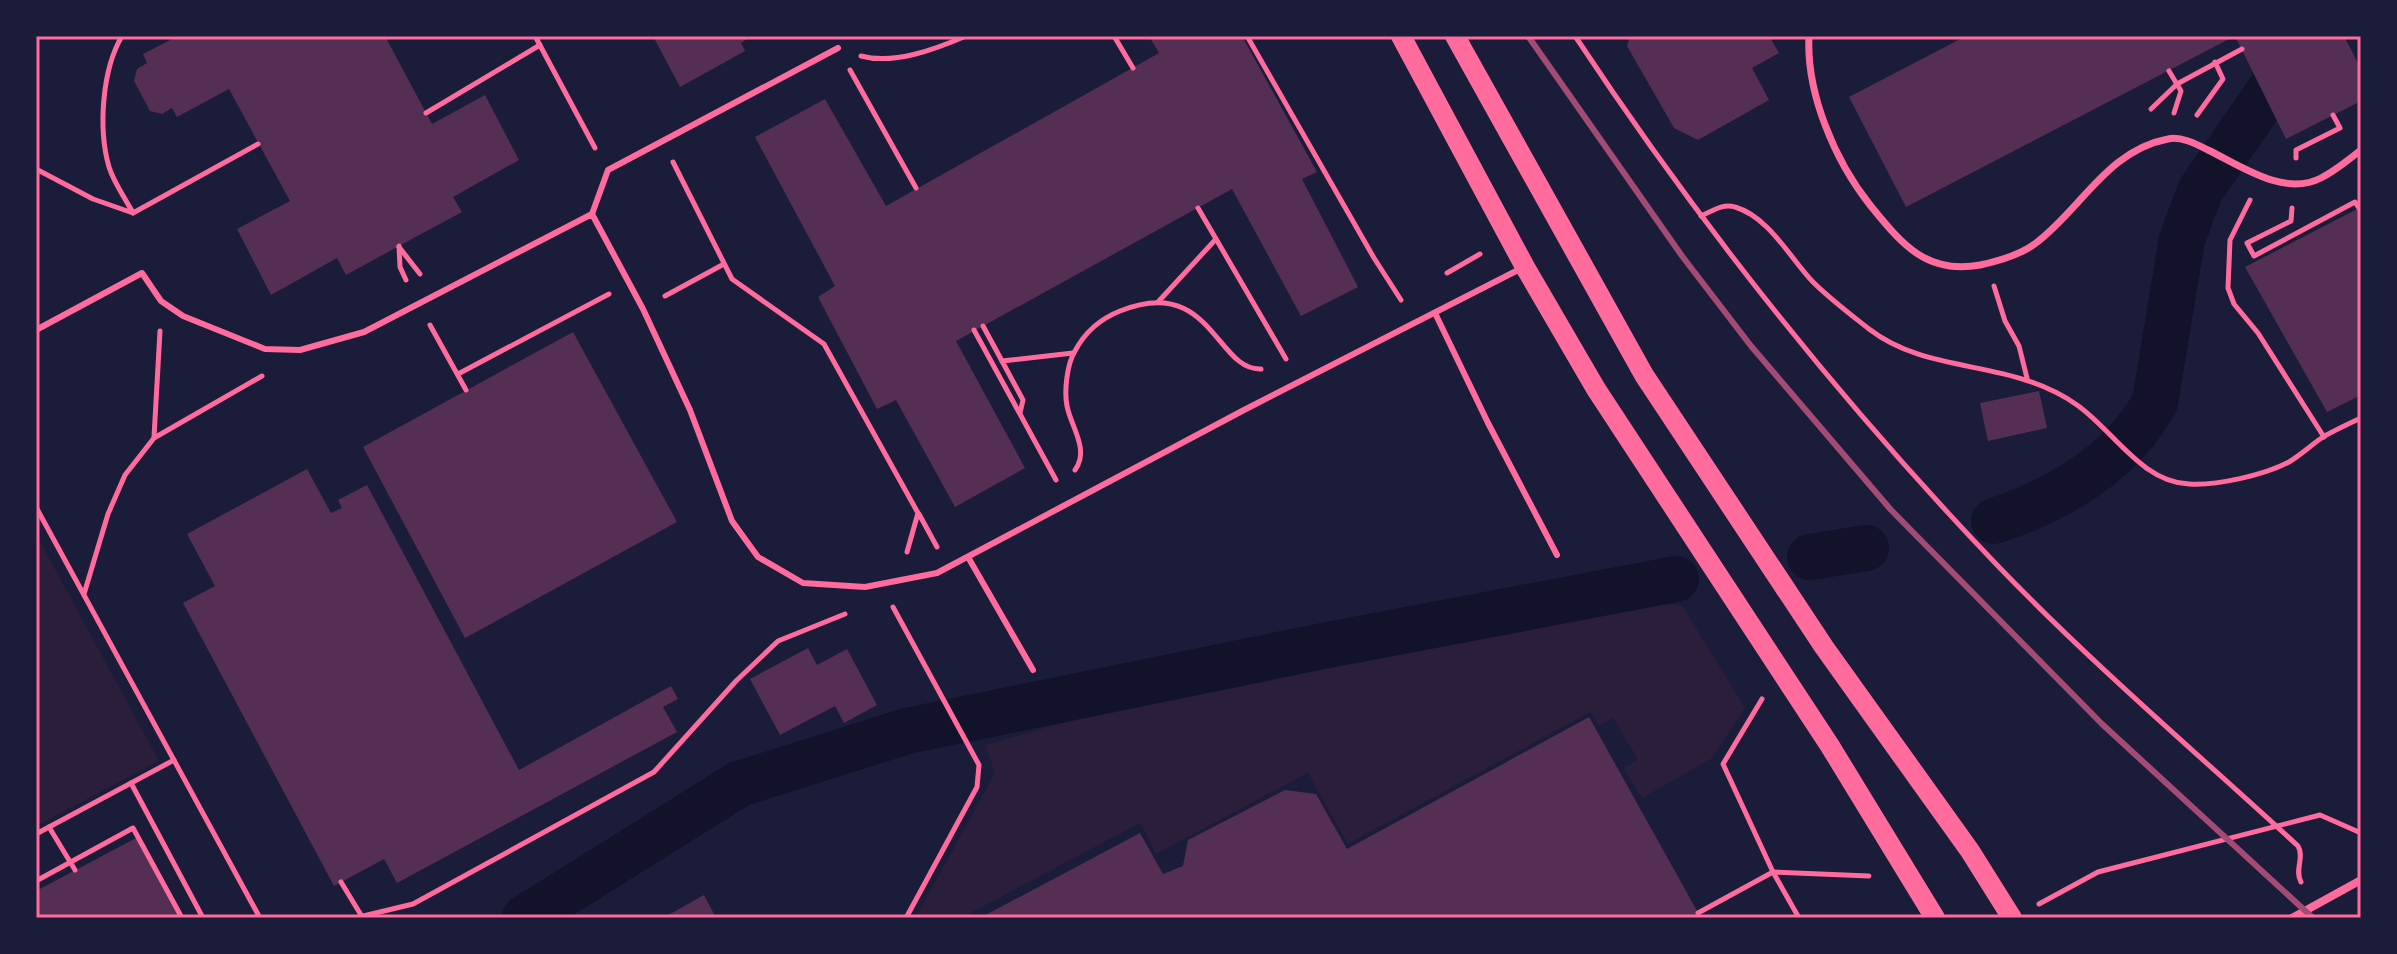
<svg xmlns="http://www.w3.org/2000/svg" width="2397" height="954" viewBox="0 0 2397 954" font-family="Poppins,sans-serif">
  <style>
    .green { fill: #2a1e3b }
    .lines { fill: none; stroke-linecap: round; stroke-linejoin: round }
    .canal { stroke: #12122b; stroke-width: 46 }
    .building { fill: #542f53 }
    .path { stroke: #ff6b9d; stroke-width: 5 }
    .service { stroke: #ff6b9d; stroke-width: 6 }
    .pedestrian { stroke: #ff6b9d; stroke-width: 7 }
    .minor { stroke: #ff6b9d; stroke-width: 8 }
    .primary { stroke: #ff6b9d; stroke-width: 20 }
    .rail { stroke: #a44b75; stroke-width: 6 }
    .neatline { fill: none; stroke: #ff6b9d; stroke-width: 3 }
  </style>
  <rect width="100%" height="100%" fill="#1b1b3a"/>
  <!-- green -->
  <g class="green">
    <path d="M36 534 159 761 36 826Z"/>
    <path d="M1633 603 1682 605 1745 708 1711 759 1642 798 1624 768 1638 759 1613 718 1599 726 1590 712 1348 844 1308 773 1156 854 1142 826 1138 824 961 918 916 917 995 773 985 745 1185 688 1575 611Z"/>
  </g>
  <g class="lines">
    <!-- canal -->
    <g class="canal">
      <path d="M1994 521C2058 500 2122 463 2155 402L2182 239 2200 191 2278 78 2325 36"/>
      <path d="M1810 557 1866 548"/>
      <path d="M525 918 739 784 907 731 1323 646 1676 579"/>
    </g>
  </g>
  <!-- building -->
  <g class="building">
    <path d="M178 36H385L432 124 485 95 519 160 453 197 462 212 399 246 346 275 337 258 271 295 237 229 290 201 229 89 177 117 172 108 162 114 150 111 134 81 137 69 147 63 143 54Z"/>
    <path d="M653 36H751L741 43 745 51 680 87Z"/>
    <path d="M1149 36H1242L1317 172 1302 179 1358 287 1301 316 1232 189 956 341 1025 468 955 507 896 400 877 409 818 297 835 286 755 137 825 99 886 206 1159 53Z"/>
    <path d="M1630 36H1769L1779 53 1752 68 1769 100 1698 140 1674 128 1627 46Z"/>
    <path d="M1966 36H2235L1906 207 1849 97Z"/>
    <path d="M2245 36H2344L2361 69V101L2286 139 2237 40Z"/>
    <path d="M2361 207V395L2327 412 2245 267Z"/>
    <path d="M573 332 677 522 465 638 363 447Z"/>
    <path d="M2039 391 2047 428 1988 441 1980 403Z"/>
    <path d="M307 469 331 513 342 508 338 500 367 485 519 770 671 686 678 699 663 707 677 732 397 883 384 859 334 886 183 603 215 586 187 534Z"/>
    <path d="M808 648 817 665 847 649 877 705 844 723 835 706 780 735 750 679Z"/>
    <path d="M1589 717 1701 918H980L1140 833 1163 874 1183 866 1188 840 1285 790 1316 794 1347 849Z"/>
    <path d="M138 837 181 918H36V891Z"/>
    <path d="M704 895 716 918H663Z"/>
  </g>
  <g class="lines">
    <!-- path -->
    <g class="path">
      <path d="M535 36 595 148"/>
      <path d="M1114 36 1133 68"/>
      <path d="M1247 36 1374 258 1401 300"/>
      <path d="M1575 36C1700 225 1841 402 1997 565 2092 664 2197 753 2298 846 2305 857 2294 870 2301 882"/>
      <path d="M36 37 39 36"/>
      <path d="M861 56C894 65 936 49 966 36"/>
      <path d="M850 70 916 188"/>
      <path d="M2169 71 2181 91 2174 113"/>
      <path d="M2151 109 2177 84 2242 49"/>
      <path d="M426 113 540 45"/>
      <path d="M2197 115 2223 79 2215 62"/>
      <path d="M2296 158V150L2340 128 2333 115"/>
      <path d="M673 162 732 279 824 344 918 513 907 552"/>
      <path d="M36 169 93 199 133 213C125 198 114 183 109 167 98 129 102 70 122 36"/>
      <path d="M2250 200 2230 240 2228 288 2234 304 2258 333 2324 437"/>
      <path d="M1198 208 1286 359"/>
      <path d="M2292 208 2291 221 2247 243 2254 256 2355 202 2359 208"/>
      <path d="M133 213 258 144"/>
      <path d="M1701 216C1712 211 1723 203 1735 207 1769 217 1790 258 1813 282 1830 299 1850 314 1869 329 1930 376 2011 358 2077 405 2113 430 2141 482 2189 484 2215 486 2265 475 2289 462 2301 455 2311 445 2323 437 2335 430 2348 424 2361 418"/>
      <path d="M399 246 400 267 406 280"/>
      <path d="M399 247 420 274"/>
      <path d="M1447 273 1480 254"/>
      <path d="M1994 286 2005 321 2019 346 2027 378"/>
      <path d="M665 296 724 264"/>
      <path d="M1158 302 1216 239"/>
      <path d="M430 325 466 390"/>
      <path d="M983 326 1002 361"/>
      <path d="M974 330 1056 480"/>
      <path d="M458 374 609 294"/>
      <path d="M1020 413 1023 400 1002 361 1073 353"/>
      <path d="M154 437 160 331"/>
      <path d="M1075 470C1090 450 1071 427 1067 406 1064 391 1067 364 1075 351 1085 332 1100 319 1120 311 1211 274 1216 371 1261 369"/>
      <path d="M36 507 260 918"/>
      <path d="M919 514 937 547"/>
      <path d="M84 594 108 514 125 475 154 438 262 376"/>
      <path d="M893 607 979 765 977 787 906 918"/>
      <path d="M1762 699 1723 764 1773 872 1799 918"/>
      <path d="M131 783 203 918"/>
      <path d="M49 827 75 870"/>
      <path d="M36 834 174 760"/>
      <path d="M36 881 133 828 182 918"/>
      <path d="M341 882 361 915"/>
      <path d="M2039 904 2098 872 2320 815 2361 833"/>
      <path d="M1698 913 1773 872 1869 876"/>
      <path d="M355 918 413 904 654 772 736 681 778 641 845 614"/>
    </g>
    <!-- service -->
    <g class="service">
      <path d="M592 214 608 170 838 48"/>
      <path d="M1435 313 1488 423 1557 555"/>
      <path d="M36 330 142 273 161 301 183 316 265 349 300 350 364 332 592 214 643 309 690 410 732 521 758 557 803 583 865 587 937 573 1244 410 1522 268"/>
      <path d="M968 557 1033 670"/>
    </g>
    <!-- pedestrian -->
    <path class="pedestrian" d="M1809 36C1806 93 1835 161 1870 205 1901 243 1926 275 1980 265 1999 261 2020 255 2036 243 2081 209 2108 150 2168 139 2181 136 2196 144 2208 150 2241 166 2284 197 2321 178 2335 171 2348 160 2361 150"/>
    <!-- minor -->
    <g class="minor">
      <path d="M2292 918 2361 880"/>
      <path d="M2360 918 2361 917"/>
    </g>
    <!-- primary -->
    <g class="primary">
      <path d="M1401 36 1525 267 1596 389 1830 746 1935 918"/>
      <path d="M1455 36 1644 375 1824 647 1970 851 2012 918"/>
    </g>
    <!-- rail -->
    <path class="rail" d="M1528 36 1682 256 1751 346 1891 510 2102 724 2313 918"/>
  </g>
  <!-- border -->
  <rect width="2397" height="954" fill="none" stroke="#1b1b3a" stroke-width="76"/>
  <rect x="38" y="38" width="2321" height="878" class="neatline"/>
</svg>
